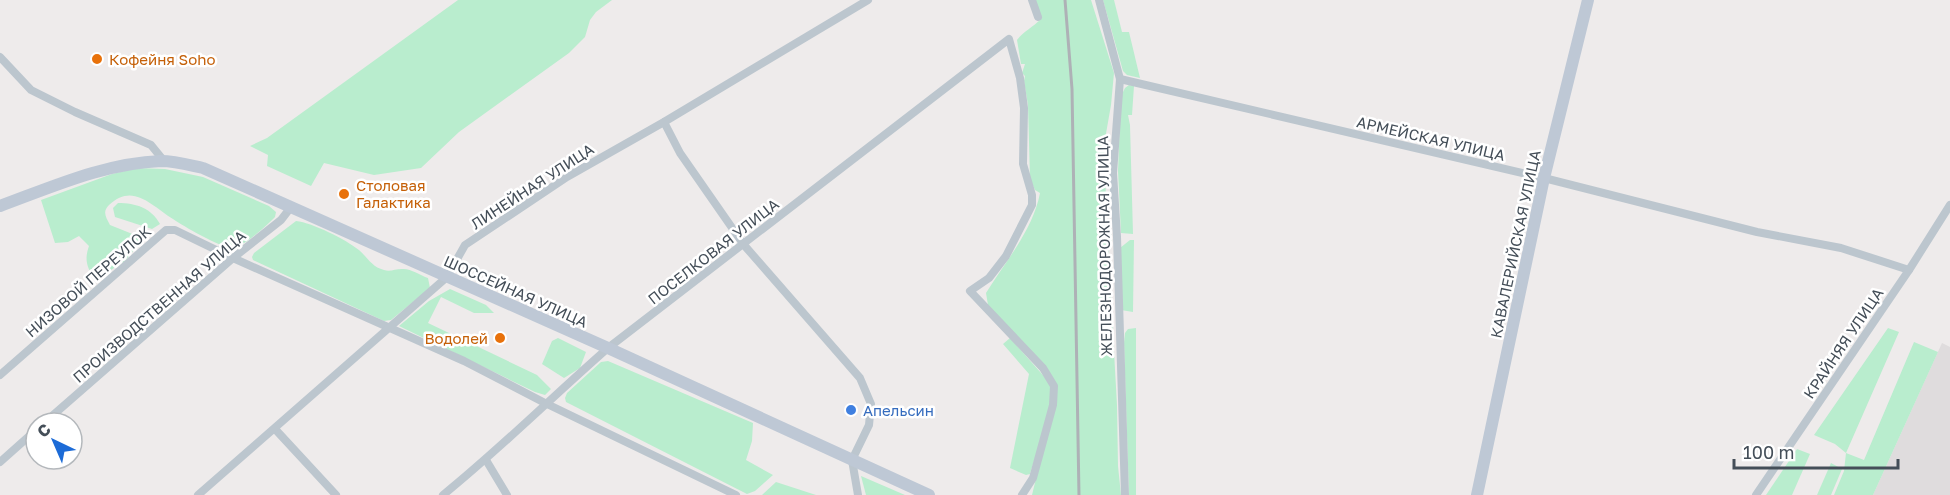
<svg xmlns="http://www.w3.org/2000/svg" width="1950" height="495" viewBox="0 0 1950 495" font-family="'Golos Text',sans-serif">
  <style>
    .education { fill: #dfdcdd }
    .green { fill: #b9edce }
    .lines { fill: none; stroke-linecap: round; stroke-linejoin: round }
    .street { stroke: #bcc6ce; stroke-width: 8 }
    .secondary { stroke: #bec8d5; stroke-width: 12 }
    .rail { stroke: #aeb1b6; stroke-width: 3 }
    .food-dot { fill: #e8710a; stroke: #fff; stroke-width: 2 }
    .shop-dot { fill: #3f7fe0; stroke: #fff; stroke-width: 2 }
    .labels { text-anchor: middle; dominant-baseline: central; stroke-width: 5; stroke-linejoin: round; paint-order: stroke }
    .food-label { font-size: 15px; fill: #c56008; stroke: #fff; text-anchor: start }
    .street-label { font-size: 15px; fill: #444e58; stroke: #fff }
    .shop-label { font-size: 15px; fill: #366cbe; stroke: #fff; text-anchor: start }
  </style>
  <rect width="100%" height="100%" fill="#eeebeb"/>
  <!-- education -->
  <path class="education" d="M1942 343 1950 347V495H1873Z"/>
  <!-- green -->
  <g class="green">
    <path d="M458 0H612L596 12 590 20 585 37 569 53 459 132 421 168 374 175 324 163 311 186 267 166 268 155 250 146 267 138Z"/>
    <path d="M1035 0H1091L1114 73 1111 105 1104 145 1107 226 1111 232 1112 243 1108 244 1117 405 1118 466 1121 495H1032L1057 392 988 305 986 293C1005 262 1033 230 1040 193L1035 190 1030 179 1028 105 1024 81 1025 76 1022 73 1025 64H1021L1017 40C1024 31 1033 27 1041 19Z"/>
    <path d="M1103 0H1114L1122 32H1129L1140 78 1127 75 1123 71Z"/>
    <path d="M1129 85 1134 86 1132 115H1128L1130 125 1133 234 1121 233 1118 171 1121 96 1125 88Z"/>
    <path d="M137 168 165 169 203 177 269 206 276 212 275 217C267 225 242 249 231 248 220 247 183 226 173 219 152 206 133 182 109 205 102 212 106 217 110 225L140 237 142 240 125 261 95 280C87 268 84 260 89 246L79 236 68 242 55 243 41 200 112 174Z"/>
    <path d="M118 203C136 203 151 208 160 224L152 229 115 217 113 208Z"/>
    <path d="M296 221C313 223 345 239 359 250 368 258 372 267 384 270 390 272 395 269 402 269 410 268 420 275 428 278L430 288 391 320 384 321 253 260 252 257 254 253Z"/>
    <path d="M1130 240H1134L1133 312 1121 310 1120 248Z"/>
    <path d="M450 289 486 305 494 313H474L441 297 428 323 537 375 551 389 545 395 535 392 399 326 429 301Z"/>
    <path d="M1136 328V495H1129L1124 343 1125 333 1128 329Z"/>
    <path d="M1888 328 1899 332 1846 453 1864 460 1914 342 1938 352 1873 495H1834L1844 471 1846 453 1835 444 1814 435Z"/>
    <path d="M558 338 586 352 580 368 564 378 542 364 552 341Z"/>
    <path d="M1010 338 1049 382C1057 405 1037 450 1030 474L1026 475 1010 468 1029 374 1003 344Z"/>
    <path d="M608 361 753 423 752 441 746 460 773 475 755 491 747 494 566 402 565 398 567 393 601 362Z"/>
    <path d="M1797 449 1810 454 1792 495H1766Z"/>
    <path d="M1831 463 1842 469 1831 495H1817Z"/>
    <path d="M861 476 905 495H866Z"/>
    <path d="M776 482 816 495H762Z"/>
  </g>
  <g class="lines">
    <!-- street -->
    <g class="street">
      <path d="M1032 0 1038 17"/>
      <path d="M1099 0 1120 79 1113 173 1117 237 1125 495"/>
      <path d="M0 57 31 90 75 112 151 145 164 161"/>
      <path d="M1120 79 1544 178 1757 232 1841 248 1909 270"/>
      <path d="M664 122 680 153 744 245 860 378 871 404 869 425 852 460 858 495"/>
      <path d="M0 375 166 230H175L233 258 464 361 545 403 736 495"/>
      <path d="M44 423 233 258 281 220 291 207"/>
      <path d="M275 429 336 495"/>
      <path d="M486 460 507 495"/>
      <path d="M0 462 36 430"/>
      <path d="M198 495 447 277 465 245 567 177 664 122 868 0"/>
      <path d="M443 495C500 449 552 397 608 348L1009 39 1020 78 1024 108 1023 164 1032 195V205L1006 256 989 278 970 291 1043 368 1054 386 1053 405 1033 478 1022 495"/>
      <path d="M1756 495 1909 270 1950 205"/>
    </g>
    <!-- secondary -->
    <g class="secondary">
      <path d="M0 206C52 187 105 163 161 161 175 161 189 165 203 168L608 348 929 495"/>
      <path d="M1477 495 1544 178 1588 0"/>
    </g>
    <!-- rail -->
    <path class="rail" d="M1065 0 1072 89 1079 495"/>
  </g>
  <!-- markers -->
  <g class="food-dot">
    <circle cx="97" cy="59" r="6"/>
    <circle cx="344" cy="194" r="6"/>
    <circle cx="500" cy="338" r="6"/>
  </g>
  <circle class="shop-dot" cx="851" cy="410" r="6"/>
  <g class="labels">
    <!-- food labels -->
    <g class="food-label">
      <text x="109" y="59">Кофейня Soho</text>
      <text x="356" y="185">Столовая<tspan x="356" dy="17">Галактика</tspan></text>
      <text x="488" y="338" text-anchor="end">Водолей</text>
    </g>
    <!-- street labels -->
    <g class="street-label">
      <text transform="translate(1431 138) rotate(13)">АРМЕЙСКАЯ УЛИЦА</text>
      <text transform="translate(532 186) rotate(-33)">ЛИНЕЙНАЯ УЛИЦА</text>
      <text transform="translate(1515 244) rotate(-78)">КАВАЛЕРИЙСКАЯ УЛИЦА</text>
      <text transform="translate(1104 246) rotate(-91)">ЖЕЛЕЗНОДОРОЖНАЯ УЛИЦА</text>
      <text transform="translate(713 251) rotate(-38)">ПОСЕЛКОВАЯ УЛИЦА</text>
      <text transform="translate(88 281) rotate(-41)">НИЗОВОЙ ПЕРЕУЛОК</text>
      <text transform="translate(516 291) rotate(24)">ШОССЕЙНАЯ УЛИЦА</text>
      <text transform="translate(159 306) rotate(-41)">ПРОИЗВОДСТВЕННАЯ УЛИЦА</text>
      <text transform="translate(1843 343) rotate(-56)">КРАЙНЯЯ УЛИЦА</text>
    </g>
    <!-- shop labels -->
    <g class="shop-label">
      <text x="863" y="410">Апельсин</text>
    </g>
  </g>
  <!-- north arrow -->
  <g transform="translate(54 441) rotate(316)"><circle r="28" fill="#ffffff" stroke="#b4b8bc" stroke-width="1.5"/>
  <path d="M0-4.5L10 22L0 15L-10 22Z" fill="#1c6bd7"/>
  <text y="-9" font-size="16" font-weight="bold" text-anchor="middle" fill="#444e58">С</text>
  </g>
  <!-- scale -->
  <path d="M1734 459v9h164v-9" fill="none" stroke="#444e58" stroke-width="3"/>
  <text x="1743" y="459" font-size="18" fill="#444e58" stroke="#ffffff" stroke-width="4.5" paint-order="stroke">100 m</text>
</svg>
